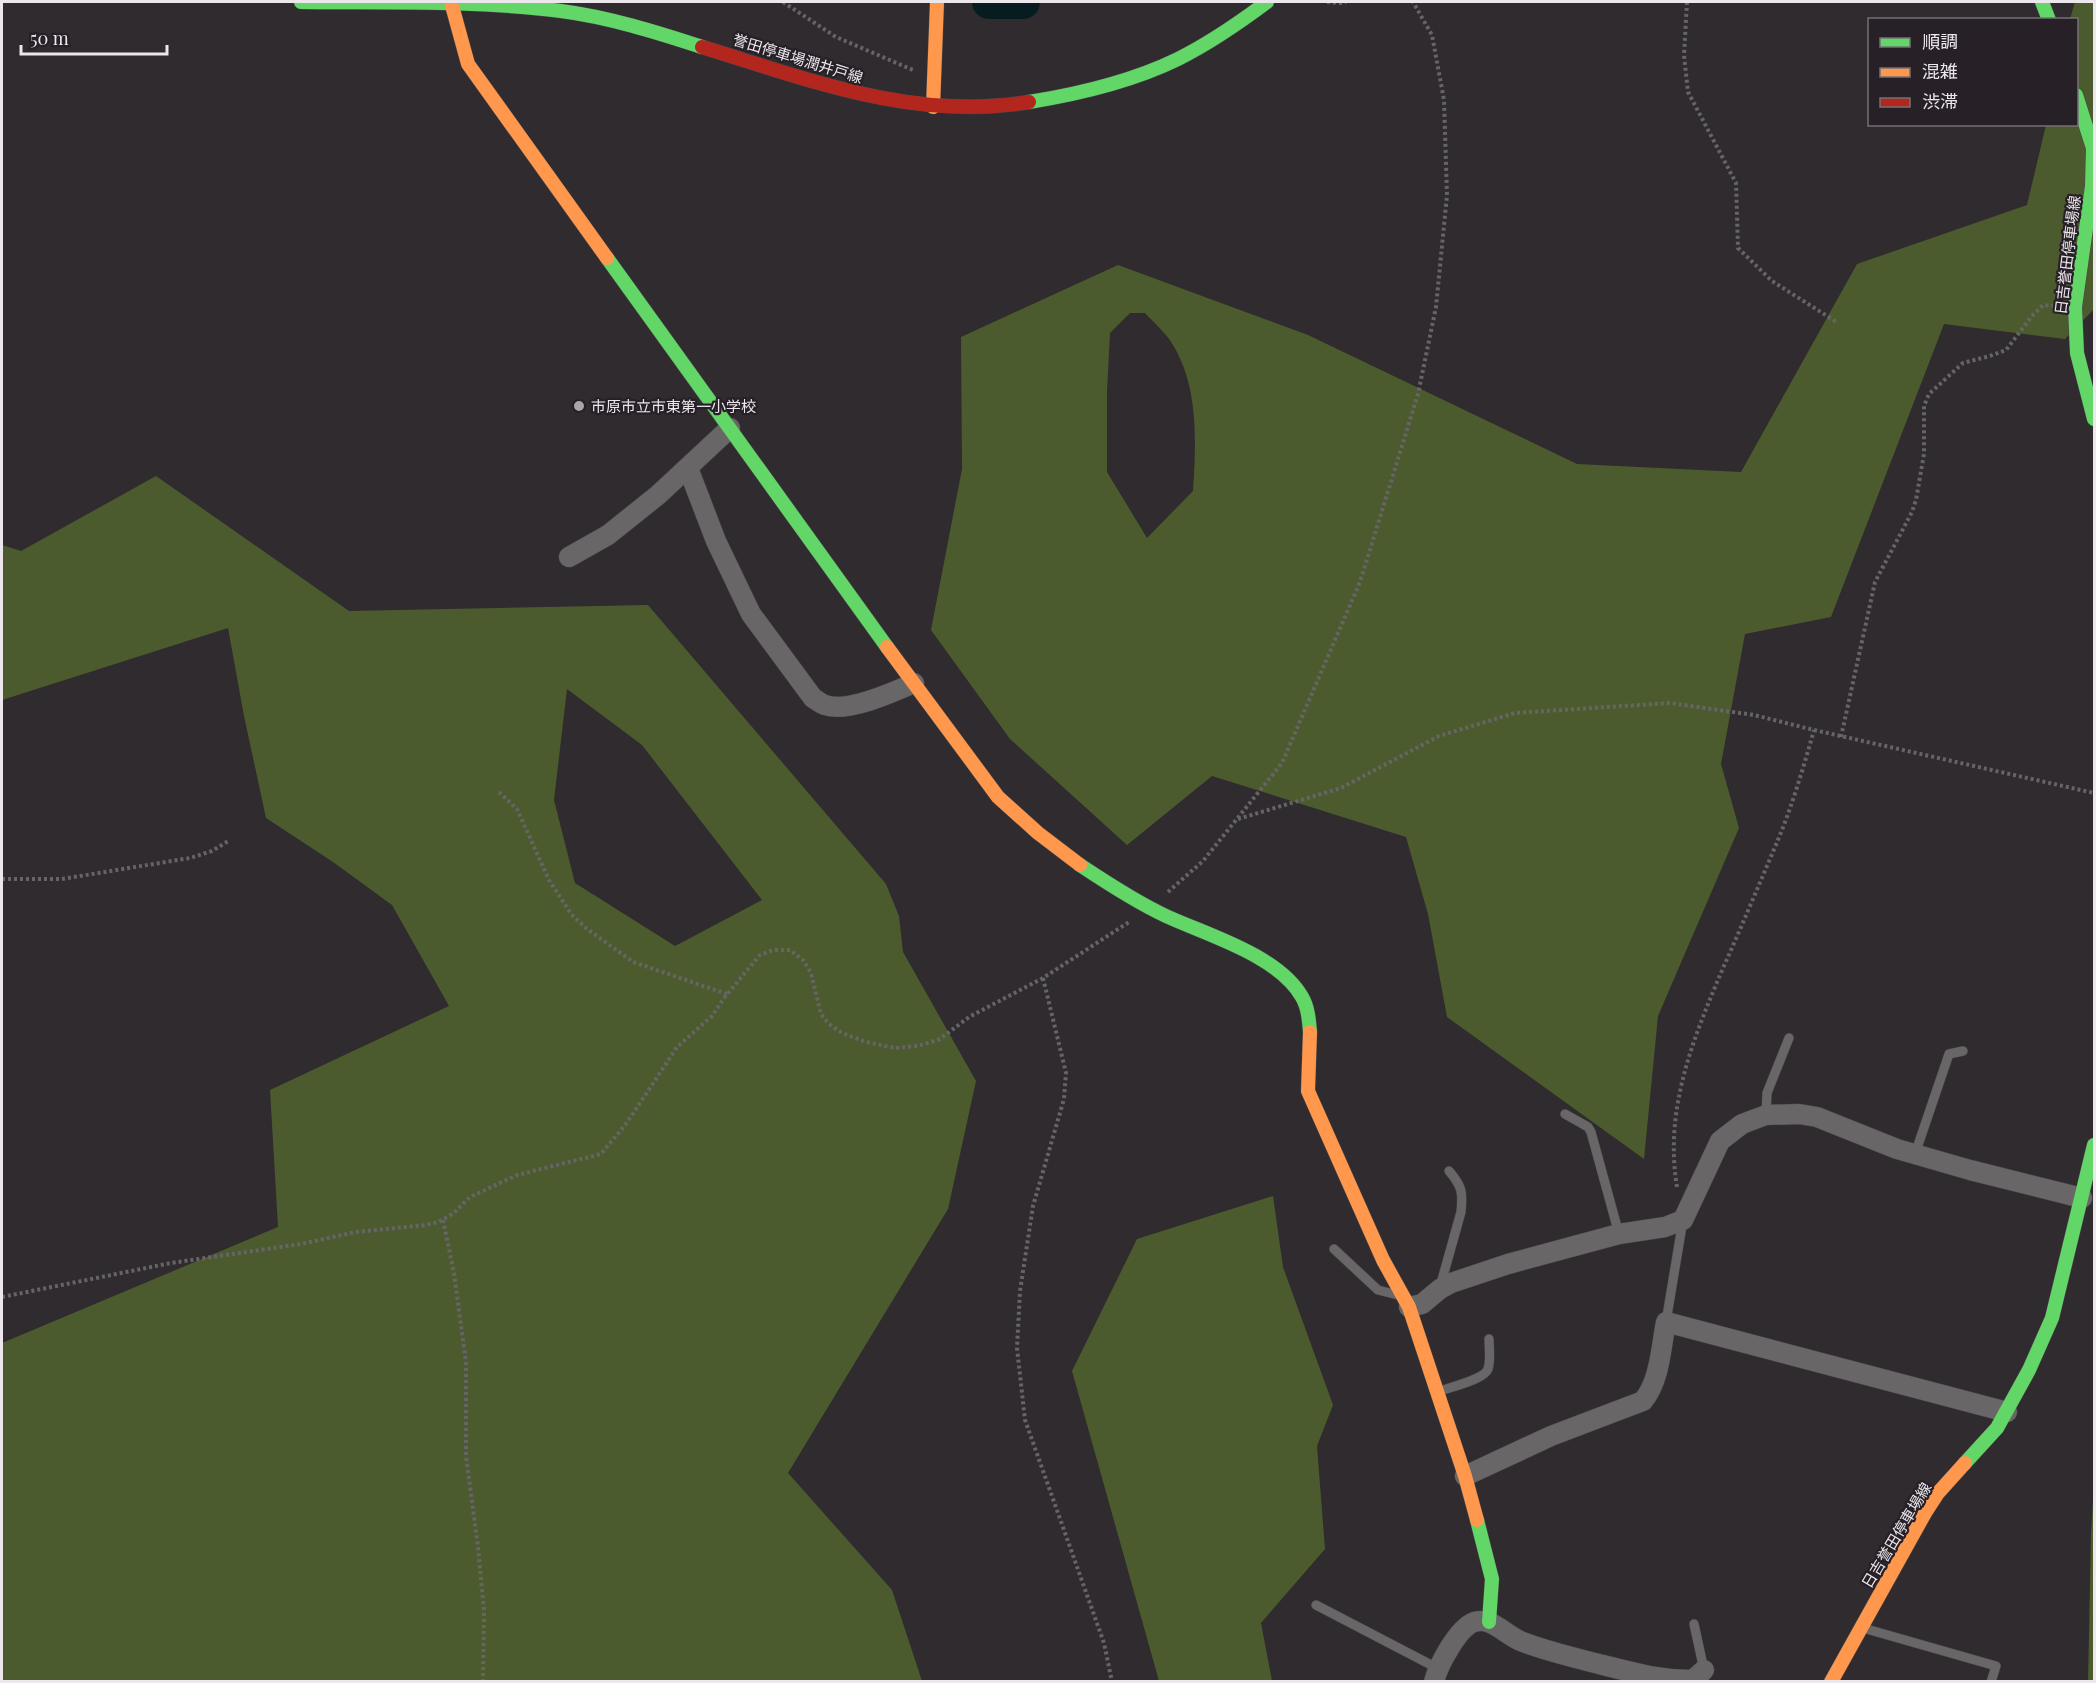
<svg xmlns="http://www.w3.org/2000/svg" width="2096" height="1683" viewBox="0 0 2096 1683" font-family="'Playfair Display','Noto Sans JP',serif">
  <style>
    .forest { fill: #4c5b2d; fill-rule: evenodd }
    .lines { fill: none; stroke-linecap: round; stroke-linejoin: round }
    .river { stroke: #061c20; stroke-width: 34 }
    .lane-casing { stroke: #494649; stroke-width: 10 }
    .street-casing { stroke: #494649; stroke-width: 21 }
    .fast-casing { stroke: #494649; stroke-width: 15 }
    .slow-casing { stroke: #494649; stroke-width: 15 }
    .jam-casing { stroke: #494649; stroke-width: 15 }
    .path { stroke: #666566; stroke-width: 4; stroke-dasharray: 3 3; stroke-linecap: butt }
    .lane { stroke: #686666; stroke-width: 9 }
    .street { stroke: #686666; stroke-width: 20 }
    .fast { stroke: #63d668; stroke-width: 14 }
    .slow { stroke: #ff974d; stroke-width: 14 }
    .jam { stroke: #b3261e; stroke-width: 14 }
    .poi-dot { fill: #aaa5aa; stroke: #272027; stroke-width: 2 }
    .labels { text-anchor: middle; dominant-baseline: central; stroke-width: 4.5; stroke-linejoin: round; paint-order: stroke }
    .street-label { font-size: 15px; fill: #ece7ec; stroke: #272027 }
    .poi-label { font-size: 15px; fill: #ece7ec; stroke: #272027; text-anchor: start }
  </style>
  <rect width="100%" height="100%" fill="#2f2b2f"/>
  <!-- forest -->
  <g class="forest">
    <path d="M2075 2H2094V309L2065 339 1944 324 1831 617 1745 634 1721 764 1739 828 1658 1016 1644 1159 1447 1017 1428 914 1406 837 1212 776 1127 845 1010 739 931 630 962 469 961 337 1118 265 1308 335 1577 464 1741 472 1857 264 2027 205 2046 125 2076 124V20L2070 19ZM1130 313H1145C1154 323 1166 333 1173 345 1199 388 1196 442 1193 491L1147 538 1107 472V391L1110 333Z"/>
    <path d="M156 476 349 611 648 605 886 884 899 916 903 952 976 1081 948 1209 788 1473 892 1590 922 1681H2V1343L278 1227 270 1090 449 1006 392 905 333 862 266 818 244 716 228 628 2 700V545L21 551ZM567 689 642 745 762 900 675 946 575 883 554 800Z"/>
    <path d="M1273 1196 1283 1267 1333 1405 1317 1446 1325 1549 1261 1623 1272 1681H1159L1072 1371 1137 1239Z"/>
    <path d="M2094 1485V1681L2088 1682 2091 1533Z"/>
  </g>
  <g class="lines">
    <!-- river -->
    <path class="river" d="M989 2H1023"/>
    <!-- lane casing -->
    <g class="lane-casing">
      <g id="lane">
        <path d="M1565 1114 1588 1127 1591 1132 1619 1234"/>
        <path d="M1766 1115 1767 1093 1789 1038"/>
        <path d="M1915 1154 1949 1054 1963 1051"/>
        <path d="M1334 1249 1378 1290 1398 1295"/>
        <path d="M1440 1287 1461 1212C1463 1192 1462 1186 1449 1171"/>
        <path d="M1666 1322 1683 1220"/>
        <path d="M1440 1391C1451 1387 1485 1379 1488 1369 1491 1360 1489 1348 1489 1339"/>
        <path d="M1316 1605 1437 1668"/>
        <path d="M1694 1624 1704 1670"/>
        <path d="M1863 1628 1996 1666 1991 1682"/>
      </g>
    </g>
    <!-- street casing -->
    <g class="street-casing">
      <g id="street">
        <path d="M688 468 716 541 751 614 813 698C817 700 821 704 825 705 847 713 894 692 914 683"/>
        <path d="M569 557 608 535 658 495 730 428"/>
        <path d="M1409 1307 1422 1304 1440 1289 1451 1283 1508 1264 1619 1234 1665 1227 1683 1220 1720 1141 1742 1124 1766 1115 1799 1114 1817 1117 1897 1149 1970 1170 2082 1198"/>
        <path d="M1465 1476 1551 1436 1643 1401C1660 1381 1661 1347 1666 1322L2007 1412"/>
        <path d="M1434 1682C1438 1665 1458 1628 1474 1622 1492 1616 1507 1637 1523 1642 1549 1652 1576 1658 1603 1665 1635 1673 1659 1680 1693 1680L1704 1670"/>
      </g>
    </g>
    <!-- fast casing -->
    <g class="fast-casing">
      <g id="fast">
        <path d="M301 2C387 3 475 0 561 11 608 17 656 32 702 47"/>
        <path d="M2042 2 2049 20"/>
        <path d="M2076 95 2093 148 2092 186 2075 307 2077 353 2094 419"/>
        <path d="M1029 102C1079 94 1133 81 1178 59 1210 43 1239 23 1267 2"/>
        <path d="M607 258 887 647"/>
        <path d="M1080 865C1107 883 1136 902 1166 916 1207 935 1278 955 1302 997 1308 1007 1309 1020 1310 1032"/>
        <path d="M1965 1463 1997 1428 2029 1370 2052 1318 2094 1145"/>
        <path d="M1477 1520 1492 1579 1489 1622"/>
      </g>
    </g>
    <!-- slow casing -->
    <g class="slow-casing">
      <g id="slow">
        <path d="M451 2 468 64 607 258"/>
        <path d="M933 107 937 2"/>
        <path d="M887 647 998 797 1038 833 1080 865"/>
        <path d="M1310 1032 1308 1091 1383 1260 1409 1307 1465 1476 1477 1520"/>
        <path d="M1831 1682 1925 1513 1938 1493 1965 1463"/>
      </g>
    </g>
    <!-- jam casing -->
    <g class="jam-casing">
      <path id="jam" d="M702 47C810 80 914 121 1029 102"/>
    </g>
    <!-- path -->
    <g class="path">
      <path d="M783 2 836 37 913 70"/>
      <path d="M1327 2 1341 3 1346 2"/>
      <path d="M1687 2 1684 55 1688 92 1736 183 1738 248 1772 281 1838 323"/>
      <path d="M1841 737 1875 582 1912 512 1916 500 1924 454V406L1929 394 1963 363 1990 356 2006 350 2032 316 2043 305 2053 306"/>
      <path d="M499 792 517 809 549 880 571 914 587 929 633 962 727 994"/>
      <path d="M1238 819 1341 788 1439 736 1515 713 1670 703 1754 715 1814 730 2094 793"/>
      <path d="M2 879H62L190 858 212 851 230 840"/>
      <path d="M1168 892 1203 861 1282 763 1360 582 1418 394 1436 307 1447 195 1444 100 1432 35 1413 2"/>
      <path d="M1043 978 1066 1073 1064 1099 1033 1206 1020 1291 1017 1348 1025 1420 1104 1643 1112 1682"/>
      <path d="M1677 1187C1664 1109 1693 1039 1723 968 1741 928 1758 887 1775 847 1791 810 1803 769 1814 730"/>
      <path d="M443 1220 454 1273 466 1363V1456L478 1547 484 1611 483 1682"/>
      <path d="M2 1297 171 1263 301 1244 356 1232 426 1225 438 1222 454 1213 470 1197 517 1175 601 1154 626 1124 677 1047 712 1016 724 998 760 955 773 950H790L804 961 811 973 821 1014 829 1024 842 1033 866 1042 895 1048 918 1046 940 1039 969 1017 1043 978 1129 922"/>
    </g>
    <!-- lane -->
    <use href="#lane" class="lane"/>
    <!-- street -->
    <use href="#street" class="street"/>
    <!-- fast -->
    <use href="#fast" class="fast"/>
    <!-- slow -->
    <use href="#slow" class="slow"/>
    <!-- jam -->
    <use href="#jam" class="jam"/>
  </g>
  <!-- markers -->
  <circle class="poi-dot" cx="579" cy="406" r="6"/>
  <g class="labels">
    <!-- street labels -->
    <g class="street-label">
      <text transform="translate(798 58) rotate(17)">誉田停車場潤井戸線</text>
      <text transform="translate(2067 255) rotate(-83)">日吉誉田停車場線</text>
      <text transform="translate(1896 1535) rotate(-59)">日吉誉田停車場線</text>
    </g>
    <!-- poi labels -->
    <g class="poi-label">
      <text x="591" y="406">市原市立市東第一小学校</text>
    </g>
  </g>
  <!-- border -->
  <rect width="2096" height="1683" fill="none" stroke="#ece7ec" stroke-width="6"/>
  <!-- legend -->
  <rect x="1868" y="18" width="210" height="108" fill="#272027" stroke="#767076" stroke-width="1.5"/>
  <rect x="1880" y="38" width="30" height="9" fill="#63d668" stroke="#767076" stroke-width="1.5"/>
  <text x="1922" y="48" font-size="18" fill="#ece7ec">順調</text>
  <rect x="1880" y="68" width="30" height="9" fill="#ff974d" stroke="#767076" stroke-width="1.5"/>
  <text x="1922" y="78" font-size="18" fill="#ece7ec">混雑</text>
  <rect x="1880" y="98" width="30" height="9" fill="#b3261e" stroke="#767076" stroke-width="1.5"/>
  <text x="1922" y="108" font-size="18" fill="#ece7ec">渋滞</text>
  <!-- scale -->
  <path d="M21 45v9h146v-9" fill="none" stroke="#ece7ec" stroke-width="3"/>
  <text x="30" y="45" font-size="18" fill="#ece7ec" stroke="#272027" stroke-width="4.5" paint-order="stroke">50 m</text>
</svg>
